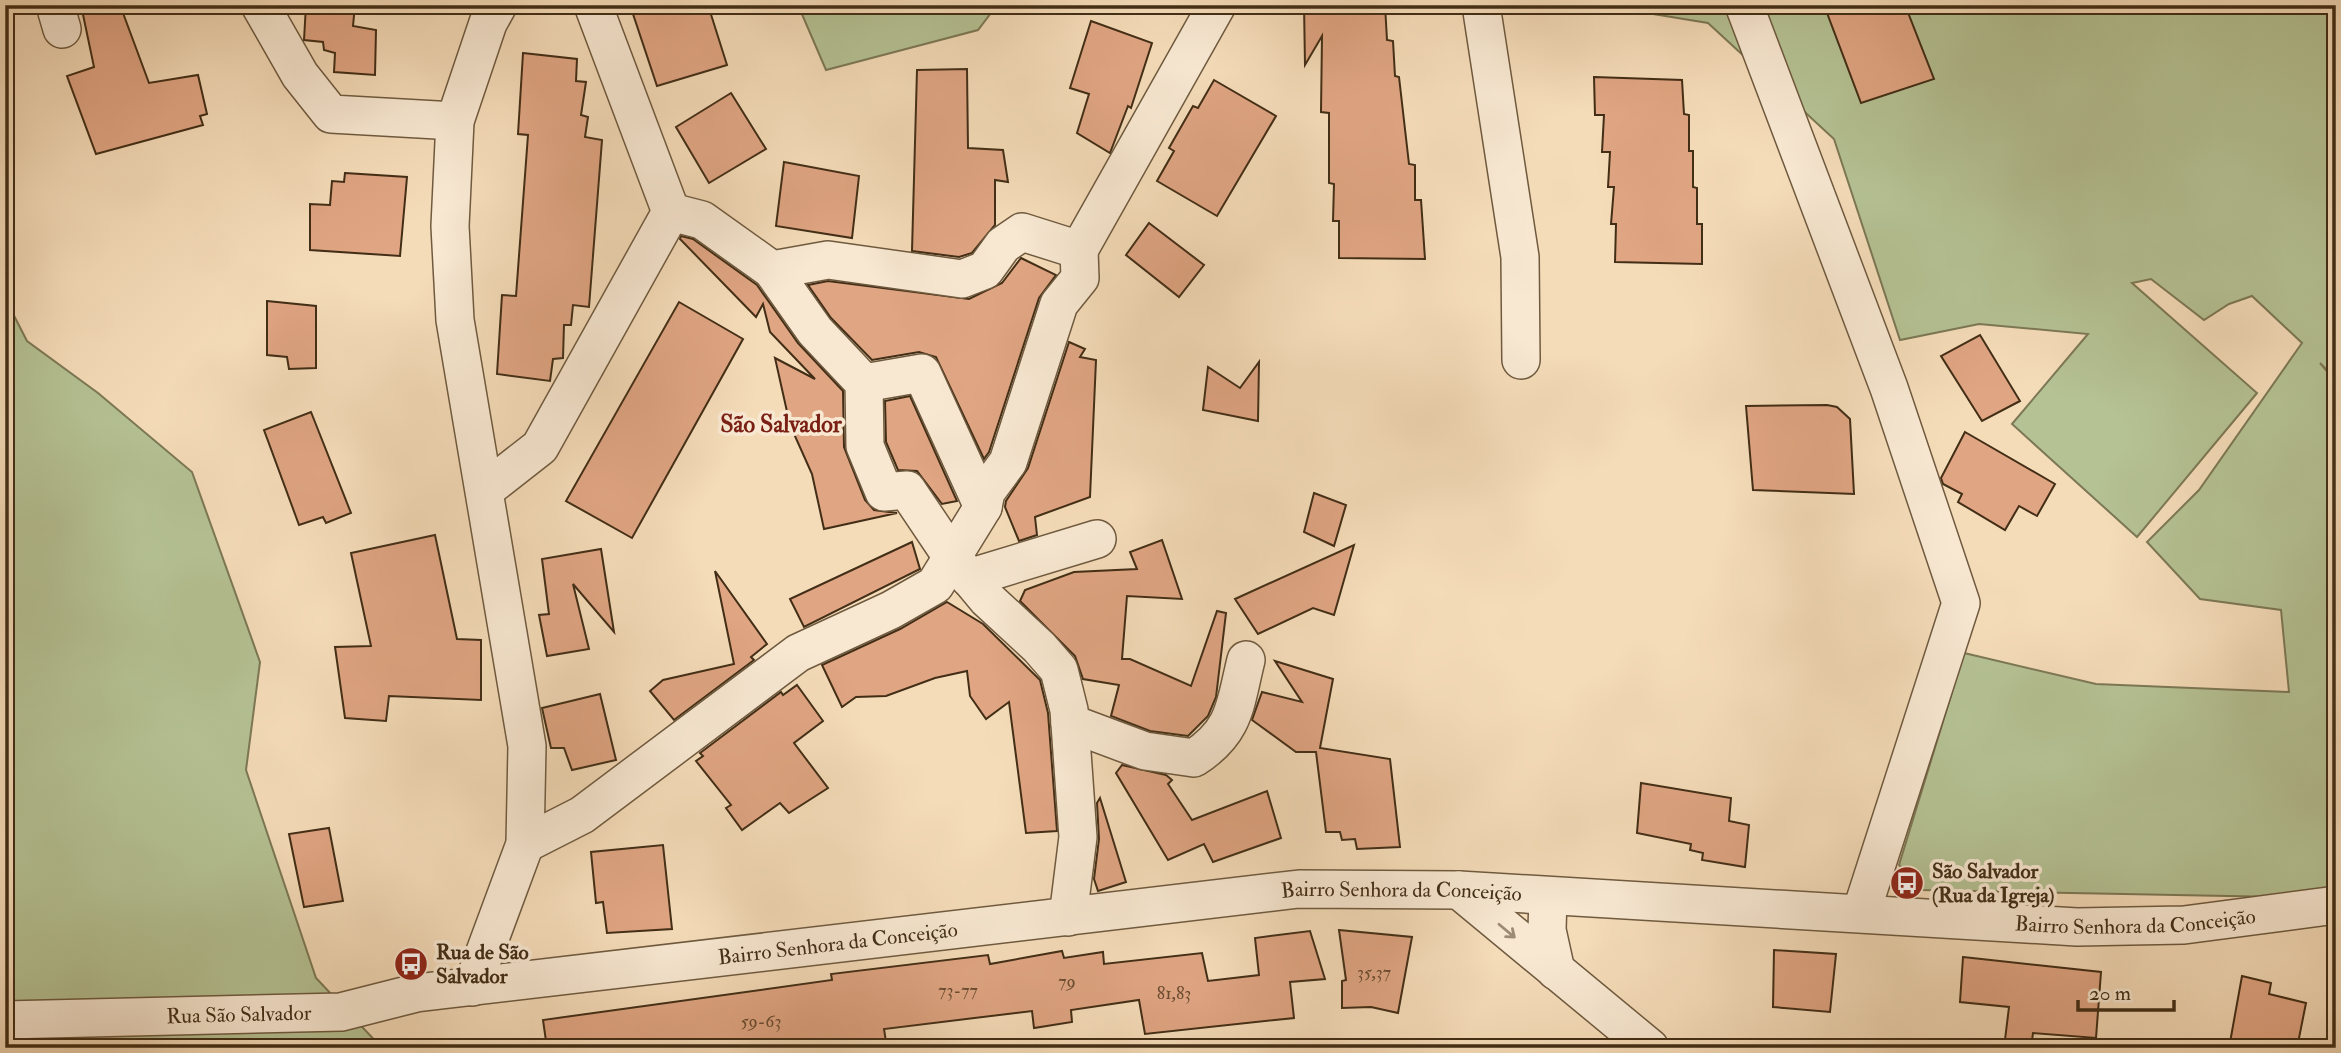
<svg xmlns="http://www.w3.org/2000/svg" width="2341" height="1053" viewBox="0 0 2341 1053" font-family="'IM FELL Double Pica',serif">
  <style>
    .green { fill: #b5c294; stroke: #7c7855; stroke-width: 2 }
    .building { fill: #e0a583; stroke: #422e16; stroke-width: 2 }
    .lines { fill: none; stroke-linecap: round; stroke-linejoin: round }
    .minor-casing { stroke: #6f5a3f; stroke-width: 40 }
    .minor { stroke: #f8e8d2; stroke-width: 37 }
    .oneway { stroke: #9d8b74 }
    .labels { text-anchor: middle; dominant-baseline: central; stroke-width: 7; stroke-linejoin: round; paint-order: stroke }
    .number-label { font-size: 18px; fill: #6a4c31 }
    .poi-label { font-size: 21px; font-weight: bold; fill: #422e16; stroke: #f8e8d2; text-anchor: start }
    .street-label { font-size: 21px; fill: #422e16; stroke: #f8e8d2 }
    .quarter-label { font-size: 24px; font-weight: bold; fill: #7a1f14; stroke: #f8e8d2 }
  </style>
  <rect width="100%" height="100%" fill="#f5dcb9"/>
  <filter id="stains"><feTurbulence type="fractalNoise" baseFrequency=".00286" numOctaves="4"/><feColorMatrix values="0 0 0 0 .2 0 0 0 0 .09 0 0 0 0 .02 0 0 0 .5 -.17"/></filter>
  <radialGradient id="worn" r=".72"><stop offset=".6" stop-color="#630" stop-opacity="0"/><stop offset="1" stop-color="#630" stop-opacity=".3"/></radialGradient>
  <!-- green -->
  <g class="green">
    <path d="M798 5H997L978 30 826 70Z"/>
    <path d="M1598 5H2336V379L2320 363 2336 382V889L2280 897 1921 890 1899 865 1964 653 2096 684 2289 692 2281 610 2200 599 2147 542 2199 490 2302 343 2252 296 2229 304 2204 320 2151 279 2132 283 2257 393 2137 537 2012 424 2088 334 1979 324 1900 340 1834 139 1708 23Z"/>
    <path d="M5 298 27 341 98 393 192 472 260 662 246 770 316 978 382 1048H5Z"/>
  </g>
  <!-- building -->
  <g class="building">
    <path d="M81 5H120L149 83 198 75 207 114 200 116 203 125 96 154 67 76 94 67Z"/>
    <path d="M306 5H355L353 26 376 30 375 75 334 72 335 53 324 50 323 42 304 40Z"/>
    <path d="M630 5H708L727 65 657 86Z"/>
    <path d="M1304 5H1385L1387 40 1393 41 1395 76 1399 77 1409 164 1415 165V200H1421L1425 259 1339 258V221H1333L1334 184 1329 183V113L1321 112 1322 36 1305 65Z"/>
    <path d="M1824 5H1905L1934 79 1861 103Z"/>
    <path d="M1091 21 1152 43 1131 108 1128 106 1110 153 1077 133 1089 94 1070 88Z"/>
    <path d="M523 53 577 59 576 81 586 82 581 115 588 117 585 137 602 140 589 307 573 305 571 325H564L563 358 553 359 550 381 497 374 502 295 516 296 528 135 518 134Z"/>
    <path d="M967 69 968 148 1003 150 1008 182 995 180V225L972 253 959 257 912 251 917 70Z"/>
    <path d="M1594 77 1682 80 1684 114 1689 115V151H1693V187L1697 188V224H1702V264L1615 262 1616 224H1611L1614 187H1608L1610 152H1602L1604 115H1595Z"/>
    <path d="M1214 80 1276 116 1217 216 1157 181 1174 151 1169 148 1193 106 1198 108Z"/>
    <path d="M731 93 766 149 709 183 676 127Z"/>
    <path d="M784 162 859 176 852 238 776 226Z"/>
    <path d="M345 173 407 177 400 256 310 250V204L330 205 332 181 344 182Z"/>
    <path d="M1149 223 1204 265 1179 297 1126 255Z"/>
    <path d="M681 236 693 239 757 285 798 343 843 391 844 447 865 500 874 510 897 513 824 529 812 474 790 425 775 358 815 379 770 332 763 304 756 317 680 239Z"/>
    <path d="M1021 258 1056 275 1039 298 989 452 984 459 936 357 919 352 872 360 831 318 808 285 828 281 969 299 1002 283Z"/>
    <path d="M267 301 316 306V368L289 369 287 357 267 355Z"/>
    <path d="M679 302 743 339 632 538 566 501Z"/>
    <path d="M1980 335 2020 401 1982 421 1941 356Z"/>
    <path d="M1069 342 1085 349 1080 357 1096 360 1090 497 1035 517 1037 535 1019 541 1005 507 1006 501 1028 468Z"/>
    <path d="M1259 362 1258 421 1203 410 1208 367 1240 388Z"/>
    <path d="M910 396 957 501 942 504 917 471 898 470 886 442 885 401Z"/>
    <path d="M1827 405 1837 407 1850 419 1854 494 1753 490 1746 406Z"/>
    <path d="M311 412 351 513 326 523 323 517 299 525 264 430Z"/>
    <path d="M1965 432 2055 484 2037 516 2019 506 2005 530 1958 502 1962 494 1943 484 1941 478Z"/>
    <path d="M1314 493 1346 505 1334 546 1304 532Z"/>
    <path d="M435 535 457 639 481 640V700L389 696 386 721 345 718 335 647 371 646 351 553Z"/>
    <path d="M1162 540 1182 599 1127 596 1122 659H1130L1191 686 1217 611 1226 613 1216 697 1208 716 1188 736 1150 731 1111 716 1119 685 1083 679 1075 656 1020 601 1025 590 1074 572 1137 569 1130 552Z"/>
    <path d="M912 542 920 569 804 627 790 599Z"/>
    <path d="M1354 545 1334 615 1313 608 1258 634 1235 599Z"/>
    <path d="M601 549 614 632 573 584 589 649 547 656 539 615 549 614 542 559Z"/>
    <path d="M715 571 767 644 751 657 754 660 674 720 650 691 663 680 734 664Z"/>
    <path d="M947 602 983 624 1040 680 1048 713 1057 831 1026 833 1009 702 986 719 970 696 967 671 935 678 886 696 856 697 842 707 822 665 900 629Z"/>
    <path d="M1275 661 1333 679 1320 748 1390 759 1400 847 1357 849 1355 839 1342 840 1340 832H1326L1316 752H1296L1252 720 1262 692 1302 702Z"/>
    <path d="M797 685 823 721 794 743 828 788 789 813 780 803 742 830 726 808 731 805 696 761 703 756 700 753 781 692 783 695Z"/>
    <path d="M600 694 616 760 572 770 564 748H551L542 708Z"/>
    <path d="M1122 765 1166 775 1172 780 1168 784 1192 820 1267 791 1281 838 1213 862 1204 844 1168 860 1116 773Z"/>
    <path d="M1641 783 1731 798 1729 821 1749 825 1745 867 1702 860 1703 853 1690 850 1691 844 1637 833Z"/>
    <path d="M1100 798 1126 882 1098 891 1094 879 1099 839 1097 803Z"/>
    <path d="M329 828 343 901 304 907 289 834Z"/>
    <path d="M663 845 672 929 607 933 603 902 596 903 591 852Z"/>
    <path d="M1339 930 1412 937 1398 1013 1371 1007 1342 1008V981L1346 980Z"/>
    <path d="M1310 931 1325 979 1290 982 1294 1018 1145 1034 1139 1000 1071 1010 1072 1022 1034 1028 1032 1011 884 1029 887 1048H547L543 1020 832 980 831 974 988 955 990 964 1062 951 1064 958 1103 952 1104 964 1202 953 1208 981 1259 975 1255 938Z"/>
    <path d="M1774 950 1836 954 1830 1012 1773 1007Z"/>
    <path d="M1963 957 2101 972 2096 1038 2033 1033 2031 1048H2004L2009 1007 1960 1002Z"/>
    <path d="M2242 976 2271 983 2269 994 2306 1003 2297 1048H2229Z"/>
  </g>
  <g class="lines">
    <!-- minor casing -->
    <g class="minor-casing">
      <g id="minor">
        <path d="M55 5 62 29"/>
        <path d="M260 5 300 75 331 114 455 121"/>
        <path d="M1481 5 1520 257 1521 360"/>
        <path d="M1744 5 1889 388 1961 603 1861 913"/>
        <path d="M671 212 702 220 772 270 828 260 962 279 985 270 1003 245 1022 232 1079 250 1217 5"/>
        <path d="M772 270 815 331 864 383 865 446 884 492 907 490 952 557 987 599 1039 647 1059 670 1069 710 1078 837 1068 917"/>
        <path d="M864 383 922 373 983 507"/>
        <path d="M485 490 540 447 671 212 593 5"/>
        <path d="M969 578 1097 539"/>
        <path d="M1070 723 1145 751 1194 758C1236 731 1235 704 1246 660"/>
        <path d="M525 844 582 815 798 653 891 610 935 585 983 507 986 492 1008 462 1059 304 1080 278 1079 250"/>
        <path d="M1459 890 1650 1048"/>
        <path d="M1548 897 1547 930 1556 971"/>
        <path d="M472 987 525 844 527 746 455 320 450 226 455 121 488 23 498 5"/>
        <path id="s1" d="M5 1020 341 1012 416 993 1299 889 1459 890 2077 927 2184 925 2336 905"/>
      </g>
    </g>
    <!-- minor -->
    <use href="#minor" class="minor"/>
  </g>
  <!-- one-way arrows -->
  <defs><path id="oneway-shaft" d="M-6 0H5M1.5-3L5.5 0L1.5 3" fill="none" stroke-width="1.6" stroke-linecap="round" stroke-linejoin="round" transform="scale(1.75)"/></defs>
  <use class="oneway" href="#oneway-shaft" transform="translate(1507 931) rotate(40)"/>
  <!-- icons -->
  <defs>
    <g id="bus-disc" transform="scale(1.75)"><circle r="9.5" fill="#8f2418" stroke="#f8e8d2"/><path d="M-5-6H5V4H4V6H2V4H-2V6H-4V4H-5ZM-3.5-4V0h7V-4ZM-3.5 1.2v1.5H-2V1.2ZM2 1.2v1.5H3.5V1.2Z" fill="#fff"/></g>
  </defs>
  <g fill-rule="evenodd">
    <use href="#bus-disc" x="1907" y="883"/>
    <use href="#bus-disc" x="411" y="964"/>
  </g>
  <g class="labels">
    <!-- number labels -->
    <g class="number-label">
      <text x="1374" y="972">35,37</text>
      <text x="1067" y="981">79</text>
      <text x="958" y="990">73-77</text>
      <text x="1174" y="993">81,83</text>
      <text x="761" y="1021">59-63</text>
    </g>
    <!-- poi labels -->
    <g class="poi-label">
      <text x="1932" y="871">São Salvador<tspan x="1932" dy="24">(Rua da Igreja)</tspan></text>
      <text x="436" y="952">Rua de São<tspan x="436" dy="24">Salvador</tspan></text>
    </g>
    <!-- street labels -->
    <g class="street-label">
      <text stroke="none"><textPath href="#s1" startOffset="1405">Bairro Senhora da Conceição</textPath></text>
      <text stroke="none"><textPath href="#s1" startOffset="2140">Bairro Senhora da Conceição</textPath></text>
      <text stroke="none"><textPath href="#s1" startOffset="838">Bairro Senhora da Conceição</textPath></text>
      <text stroke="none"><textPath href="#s1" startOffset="234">Rua São Salvador</textPath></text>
    </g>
    <!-- quarter labels -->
    <g class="quarter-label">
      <text x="781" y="424">São Salvador</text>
    </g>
  </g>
  <!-- margin -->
  <rect width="2341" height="1053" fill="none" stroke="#f5dcb9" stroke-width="28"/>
  <rect x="7" y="7" width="2327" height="1039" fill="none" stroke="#422e16" stroke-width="3.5"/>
  <rect x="14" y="14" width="2313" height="1025" fill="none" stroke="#422e16" stroke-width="2"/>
  <!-- scale -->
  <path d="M2078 1000v10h96v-10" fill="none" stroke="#422e16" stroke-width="3.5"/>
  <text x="2089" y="1000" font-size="21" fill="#422e16" stroke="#f8e8d2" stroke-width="5" paint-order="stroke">20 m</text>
  <rect width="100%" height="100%" filter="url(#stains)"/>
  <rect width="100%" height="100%" fill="url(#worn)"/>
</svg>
